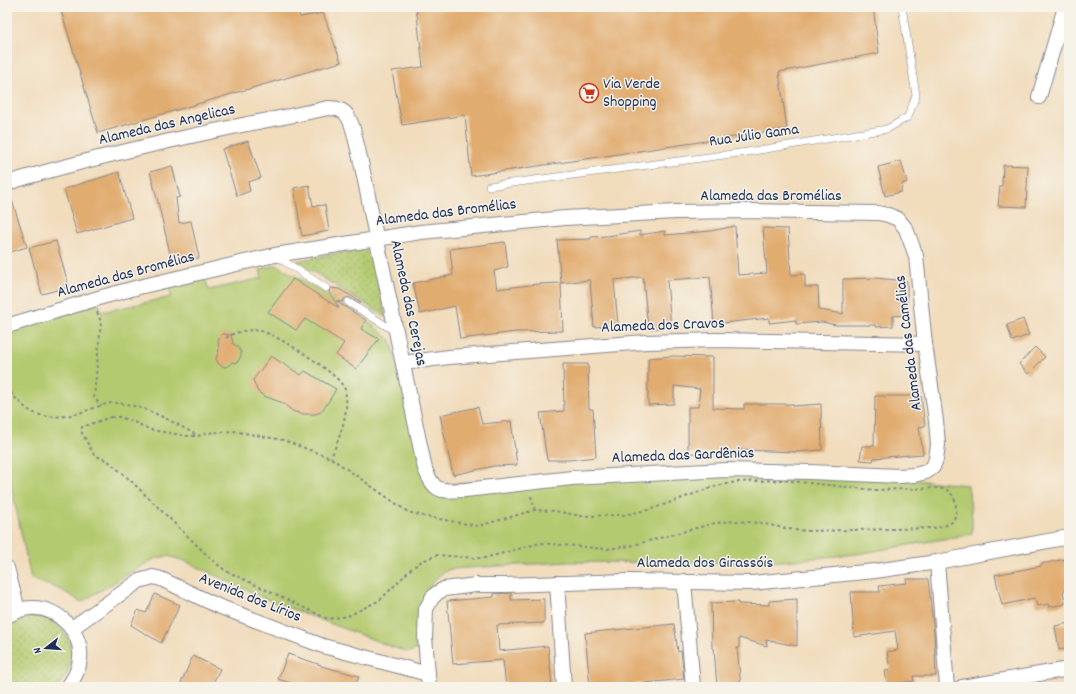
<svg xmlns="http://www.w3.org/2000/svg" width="1076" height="694" viewBox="0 0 1076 694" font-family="Dekko,sans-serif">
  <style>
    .grass { fill: url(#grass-dots); stroke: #687c66 }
    .park { fill: #b4ca6f; stroke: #687c66 }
    .building { fill: #e1ac6f }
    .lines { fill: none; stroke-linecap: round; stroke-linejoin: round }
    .lane-casing { stroke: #86868d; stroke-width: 8 }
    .street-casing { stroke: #86868d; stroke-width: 16 }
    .path { stroke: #86868d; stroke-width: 2; stroke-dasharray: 3 3; stroke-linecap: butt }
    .lane { stroke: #fff; stroke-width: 7 }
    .street { stroke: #fff; stroke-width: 14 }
    .labels { text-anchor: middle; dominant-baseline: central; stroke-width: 3; stroke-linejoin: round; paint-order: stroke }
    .poi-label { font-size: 16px; fill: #1b2f5e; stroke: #f7f3e8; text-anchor: start }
    .street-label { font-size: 16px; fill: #1b2f5e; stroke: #f7f3e8 }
  </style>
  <defs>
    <pattern id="grass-dots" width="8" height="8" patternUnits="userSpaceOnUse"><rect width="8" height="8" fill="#b4ca6f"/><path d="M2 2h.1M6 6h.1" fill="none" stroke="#92a45e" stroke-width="1.8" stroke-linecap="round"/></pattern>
  </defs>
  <rect width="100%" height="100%" fill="#f7f3e8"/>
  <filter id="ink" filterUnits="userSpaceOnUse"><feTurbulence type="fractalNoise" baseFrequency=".025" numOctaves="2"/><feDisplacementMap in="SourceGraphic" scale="8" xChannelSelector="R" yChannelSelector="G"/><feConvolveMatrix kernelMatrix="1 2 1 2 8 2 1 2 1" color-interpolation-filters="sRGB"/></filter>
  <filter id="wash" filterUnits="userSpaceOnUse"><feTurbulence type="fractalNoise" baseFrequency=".012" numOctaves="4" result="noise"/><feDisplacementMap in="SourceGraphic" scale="16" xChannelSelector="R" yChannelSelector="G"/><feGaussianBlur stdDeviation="0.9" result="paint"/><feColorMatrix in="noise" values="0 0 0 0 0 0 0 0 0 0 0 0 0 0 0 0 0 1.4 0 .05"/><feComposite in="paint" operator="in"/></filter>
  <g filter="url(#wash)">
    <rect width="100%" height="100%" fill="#f1dcbc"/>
    <!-- grass -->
    <g class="grass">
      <path d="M370 247 386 317 296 261Z"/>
      <path d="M33 616C41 617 50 619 56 624 78 641 75 669 57 687H7V626L21 618Z"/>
    </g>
    <!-- park -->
    <path class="park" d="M276 265 319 290 366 320 391 340 426 485 690 474 913 480 968 485 972 518V534L857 554 783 561 750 563 567 562 450 569C437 575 430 583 425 597L419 646 418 649 410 652 403 651 261 597 185 561 168 556 154 559 81 602 60 589 31 579 7 466V330L99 304 102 312 171 297 170 288 205 279 209 290 262 278 260 270Z"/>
    <g id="blocks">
      <!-- building -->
      <g class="building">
        <path d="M60 7H297L300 17 323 13 341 62 98 133Z"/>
        <path d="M416 7H873L879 53 779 72 787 129 471 176 465 115 402 125 392 71 423 67Z"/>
        <path d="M248 141 261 178 248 182 250 191 237 196 222 149Z"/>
        <path d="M901 161 907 182 902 184 901 192 885 196 878 167Z"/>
        <path d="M1003 165 1028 166 1026 207 998 206 1000 186H1002Z"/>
        <path d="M172 166 180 197 176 198 179 223 191 221 199 258 172 262 158 202 150 172Z"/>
        <path d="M119 172 132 218 77 234 64 189Z"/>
        <path d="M309 185 313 206 325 205 329 231 302 236 294 188Z"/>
        <path d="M9 191 27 247 7 253V192Z"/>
        <path d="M735 226 738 275 767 273 763 228 788 229 791 275 805 274V287H818L819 310 843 314V279L875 278 907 281V315L893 316V326L876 327V325H836L822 322 796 324V320L769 323V318L714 324 710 277 667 280 671 327 648 329 643 277 614 280 618 325 594 327 590 280 561 283 557 240 591 239V237L607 236 640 231V235L665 231V235L711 231Z"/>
        <path d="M56 241 69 287 42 294 29 248Z"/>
        <path d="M505 242 508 267 494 271 497 289 538 284 561 283 563 331 516 332 460 339 455 306 420 314 413 283 453 275 450 249Z"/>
        <path d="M293 279 339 308 329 292 331 288 339 289 361 302H357L348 297 344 299 343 302 336 301 366 320 361 329 379 339 356 369 336 355 344 343 305 319 296 330 268 312Z"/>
        <path d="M1023 319 1029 335 1012 341 1007 325Z"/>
        <path d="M223 334 231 335 233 344 237 346 241 352V356L237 363 233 362 226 367 221 366 218 363 216 359 219 350 218 342 220 336Z"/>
        <path d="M1035 347 1045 357 1028 374 1019 364Z"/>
        <path d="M271 356 301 375 305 371 336 389 329 401 321 412 315 414H303L295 412 291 410 283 403 264 396 258 392 253 380Z"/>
        <path d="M673 356 713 357V408L744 409V404H793V406L821 404 822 450 796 452 741 450V455L688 453V407H698L700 389 674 386V404L648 405V358Z"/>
        <path d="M563 364H588L589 409H593L596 457 569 460H547L540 413 564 411Z"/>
        <path d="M875 396H921L925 426 919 427 923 454 874 458 873 461 860 460 862 446H874Z"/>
        <path d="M478 407 482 424 511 421 517 465 494 466 453 475 440 415Z"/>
        <path d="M1065 559 1069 580V590L1063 591 1065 604 1049 607V604L1037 606 1035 598 1002 605 995 575 1041 566V564Z"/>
        <path d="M906 579H928L934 633 936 676H913L914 681 887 685 885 670 890 669 887 652 898 650 895 631 854 637 851 592H880L879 586 907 583Z"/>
        <path d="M511 593V600L544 599V623L497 625 499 651 548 646 552 687H506L503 660 453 664 447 601 494 597V594Z"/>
        <path d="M155 594 180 605 161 643 131 625 138 610 146 613Z"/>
        <path d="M797 599V646L766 640 767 646 739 638V648H737L741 687H717L714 648H712L711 603 738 602V604L769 605V601Z"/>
        <path d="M1069 623V648L1059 650 1055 626Z"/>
        <path d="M674 624 678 652 681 651 684 679 635 684V687H590L585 633Z"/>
        <path d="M288 654 321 665V666L359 676 355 687H302L278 679Z"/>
        <path d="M193 656 220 669 211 687H179Z"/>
      </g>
    </g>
  </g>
  <g filter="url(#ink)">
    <use href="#blocks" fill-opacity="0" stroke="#86868d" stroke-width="1"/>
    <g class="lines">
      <!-- lane casing -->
      <g class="lane-casing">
        <g id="lane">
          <path d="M489 186 747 152 887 129 908 117 916 95 902 7"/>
          <path d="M276 256 326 288"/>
          <path d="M348 302 396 332"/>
        </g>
      </g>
      <!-- street casing -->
      <g class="street-casing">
        <g id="street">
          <path d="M1039 97 1065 7"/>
          <path d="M7 183C86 159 166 141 247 124 274 119 301 114 328 108 336 108 344 109 348 117 354 126 355 139 358 149 363 171 368 194 372 217 390 301 408 385 425 469 435 494 441 491 465 490L572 478 726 470 810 472 899 476 914 475 926 472 933 467 936 459 938 445 936 421 925 344 916 256 906 229 898 219 888 215 878 213 746 211 675 212 565 218 421 232 275 255 139 287 102 297 7 326"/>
          <path d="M403 363 449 357 646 342 717 340 925 344"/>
          <path d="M937 562 947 687"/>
          <path d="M7 568 18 610"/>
          <path d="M684 581 693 687"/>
          <path d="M557 583 564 687"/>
          <path d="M7 616C15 612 22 608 30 608 57 606 83 632 80 659 79 670 74 678 68 687"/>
          <path d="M72 628 139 581 153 577 161 579 218 606 323 646 428 674"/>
          <path d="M429 687 425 637 426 609 432 598 437 593 444 589 476 585H505L628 581 752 583 875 571 937 562 1069 537"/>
          <path d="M962 687 1069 669"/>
        </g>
      </g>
      <!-- path -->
      <g class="path">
        <path d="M97 312 101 322 94 397 101 406"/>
        <path d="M226 338C237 331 247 329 261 331 277 335 341 374 345 390 350 413 339 438 331 458"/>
        <path d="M7 388C14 396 23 408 34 413 48 419 70 417 85 411 95 408 107 402 118 403 147 406 172 422 197 435"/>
        <path d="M111 417H119L132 421 151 430 188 436H198L207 433 233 431 283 440 331 458 408 512 423 516 478 526 535 510 555 511 581 516 624 515 652 509 713 487 736 482 781 480 875 490 938 488C940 488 944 489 947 490 957 496 959 513 952 522 947 526 940 527 934 528L810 531 794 530 760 523 735 521 715 523 630 546 607 549 540 543 485 558H474L437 555 420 562 411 569 380 600 348 616 328 619 226 571 211 559 128 478 108 461 94 455 81 431 82 427Z"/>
        <path d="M531 496 535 510"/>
      </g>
      <!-- lane -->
      <use href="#lane" class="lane"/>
      <!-- street -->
      <use href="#street" class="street"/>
    </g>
  </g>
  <!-- icons -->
  <defs>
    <g id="supermarket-ring" transform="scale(1)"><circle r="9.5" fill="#f7f3e8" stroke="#c8321e" stroke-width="1.5"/><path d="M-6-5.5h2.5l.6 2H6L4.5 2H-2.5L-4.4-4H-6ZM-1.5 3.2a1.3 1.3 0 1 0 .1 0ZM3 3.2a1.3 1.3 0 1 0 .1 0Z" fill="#c8321e"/></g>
  </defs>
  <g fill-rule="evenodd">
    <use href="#supermarket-ring" x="589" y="93"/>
  </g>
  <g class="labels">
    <!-- poi labels -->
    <g class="poi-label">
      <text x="603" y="84">Via Verde<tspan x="603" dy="18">Shopping</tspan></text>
    </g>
    <!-- street labels -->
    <g class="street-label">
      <text transform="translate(167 125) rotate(-13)">Alameda das Angelicas</text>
      <text transform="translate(754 136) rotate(-8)">Rua Júlio Gama</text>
      <text x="771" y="196">Alameda das Bromélias</text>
      <text transform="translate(446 213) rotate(-7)">Alameda das Bromélias</text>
      <text transform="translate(126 275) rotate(-15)">Alameda das Bromélias</text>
      <text transform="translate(408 303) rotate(78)">Alameda das Cerejas</text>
      <text transform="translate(663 326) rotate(-2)">Alameda dos Cravos</text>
      <text transform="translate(909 343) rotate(-97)">Alameda das Camélias</text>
      <text transform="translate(683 456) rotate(-2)">Alameda das Gardênias</text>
      <text x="705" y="563">Alameda dos Girassóis</text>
      <text transform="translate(250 598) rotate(22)">Avenida dos Lírios</text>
    </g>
  </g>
  <!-- margin -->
  <rect width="1076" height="694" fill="none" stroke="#f7f3e8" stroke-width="24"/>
  <!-- north arrow -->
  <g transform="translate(46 648) rotate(253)" stroke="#f7f3e8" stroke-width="3" paint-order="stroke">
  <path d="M0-3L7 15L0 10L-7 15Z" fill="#1b2f5e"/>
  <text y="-6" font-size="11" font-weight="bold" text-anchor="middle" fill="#1b2f5e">N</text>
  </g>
</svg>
